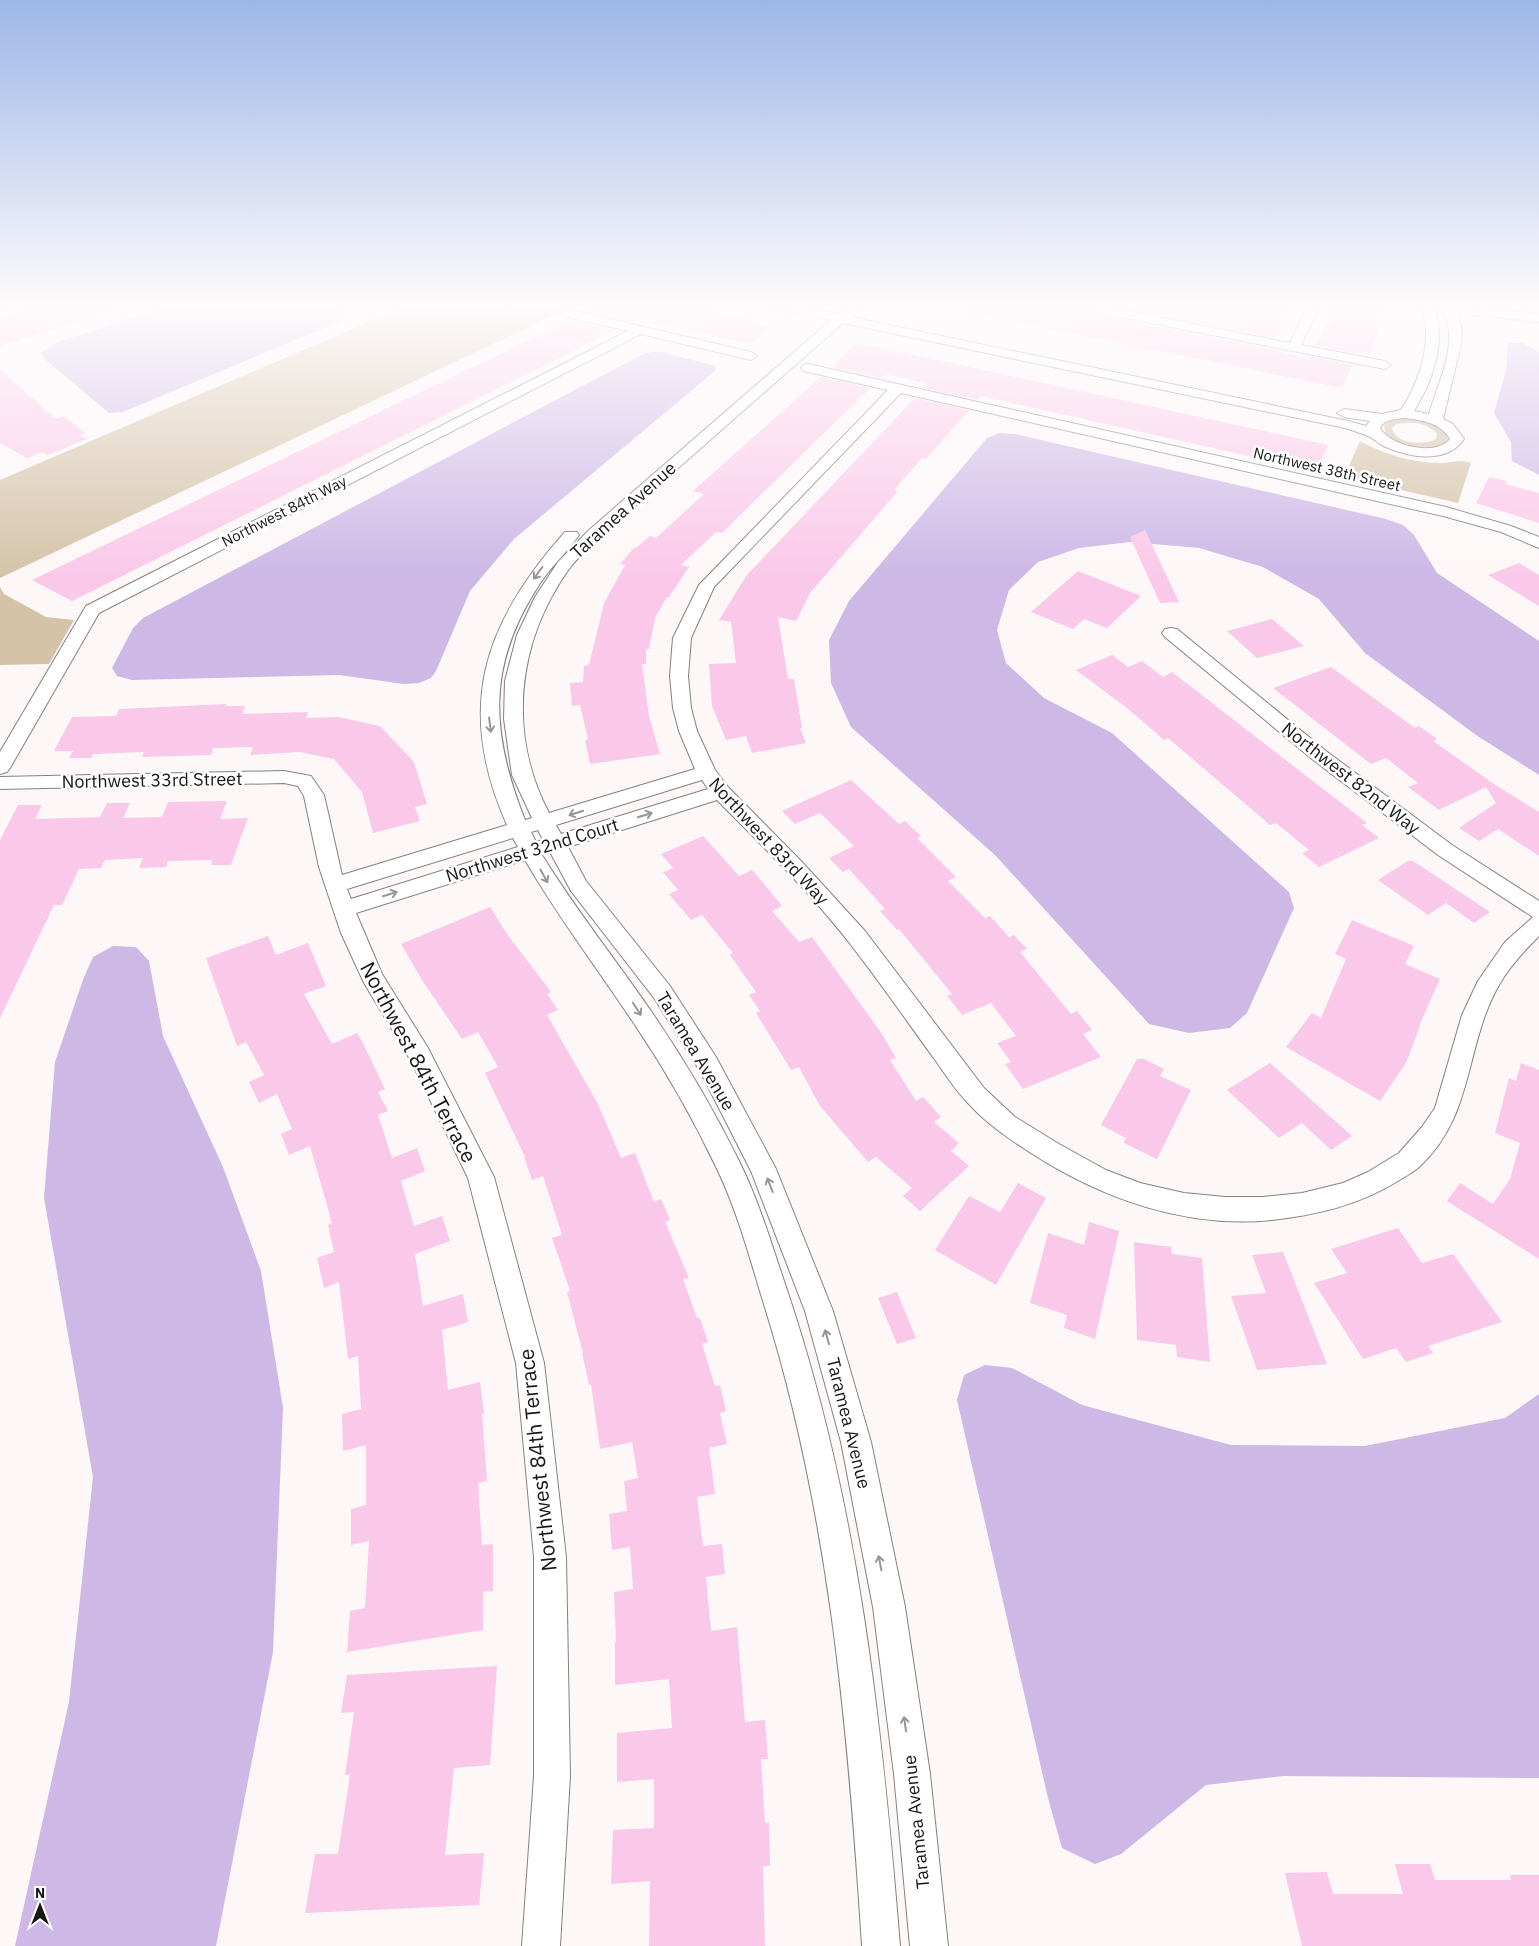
<svg xmlns="http://www.w3.org/2000/svg" width="1539" height="1946" viewBox="0 0 1539 1946" font-family="'IBM Plex Sans',sans-serif">
  <style>
    .green { fill: #d4c3a8; fill-rule: evenodd }
    .water { fill: #cdb8e6 }
    .building { fill: #fac9e9 }
    .lines { fill: none; stroke-linecap: round; stroke-linejoin: round }
    .street-casing { stroke: #868181; stroke-width: 2 }
    .street { fill: #fff; fill-rule: evenodd }
    .oneway { stroke: #979696 }
    .labels { text-anchor: middle; dominant-baseline: central; stroke-width: 5; stroke-linejoin: round; paint-order: stroke }
    .far-street-label { font-size: 15px; fill: #181616; stroke: #fff }
    .street-label { font-size: 18px; fill: #181616; stroke: #fff }
    .near-street-label { font-size: 21px; fill: #181616; stroke: #fff }
  </style>
  <rect width="100%" height="100%" fill="#fdf7f8"/>
  <!-- green -->
  <g class="green">
    <path d="M411 304H577L0 578V480Z"/>
    <path d="M1403 418 1432 423 1447 434 1448 440C1435 456 1398 447 1385 433L1384 425 1392 420ZM1404 423C1416 422 1429 424 1437 434L1436 439C1424 446 1395 444 1392 428L1396 424Z"/>
    <path d="M1360 441C1384 454 1412 463 1440 463 1450 463 1461 459 1471 463L1458 503 1344 477Z"/>
    <path d="M0 587 4 594 46 617 74 620 49 664 0 665Z"/>
  </g>
  <!-- water -->
  <g class="water">
    <path d="M175 304H313L348 313 346 319 123 412 109 413 47 361 41 353 55 343Z"/>
    <path d="M1508 343H1522L1539 352V475L1512 461 1511 442 1494 413 1506 370Z"/>
    <path d="M652 352H662L716 366 715 371 514 539 470 591 436 671 431 678 419 683 404 684 339 675 132 680 117 676 112 668 133 628 143 618 643 354Z"/>
    <path d="M999 433 1015 434 1386 519 1403 525 1414 535 1437 573 1539 641V775L1476 735 1365 653 1319 599 1263 567 1199 548 1130 542 1079 548 1038 562 1009 590 997 630 1006 663 1044 698 1112 733 1289 892 1294 908 1247 1013 1230 1028 1189 1033 1149 1024 996 856 851 727 831 683 829 640 849 601 987 438Z"/>
    <path d="M113 946 136 947 149 961 163 1036 223 1167 261 1271 283 1408 273 1652 216 1946H15L69 1702 93 1477 44 1198 55 1062 84 977 93 957Z"/>
    <path d="M985 1365 1012 1368 1082 1405 1231 1445 1365 1446 1505 1418 1539 1394V1778L1283 1776 1206 1785 1121 1854 1095 1864 1062 1848 1048 1798 957 1400 964 1375Z"/>
  </g>
  <!-- building -->
  <g class="building">
    <path d="M43 304H109L110 308 78 318 82 320 0 346V320L40 309Z"/>
    <path d="M601 304H673L757 321 754 324 771 327 751 344 638 319 631 322 588 312Z"/>
    <path d="M968 304H1066L1074 310 1267 348 1309 359 1310 356 1353 365 1342 388 967 312Z"/>
    <path d="M1098 304H1286L1283 318 1273 338Z"/>
    <path d="M1327 304H1378L1381 323 1371 353 1360 351 1359 354 1316 346 1327 324 1331 325Z"/>
    <path d="M575 321 615 330 72 601 32 580 467 370 568 322 571 324Z"/>
    <path d="M856 343 910 354 1328 445 1316 471 981 396 978 400 924 388 928 384 885 374 880 378 832 367Z"/>
    <path d="M0 370 56 419 64 416 85 433 79 435 87 439 48 455 42 452 27 458 0 443Z"/>
    <path d="M821 377 870 388 722 533 716 532 681 565 689 567 669 597H667L655 618 649 649H646V664H642L649 716 660 754 590 764 585 740 588 739 580 705 572 706 570 683 583 682 584 666 589 665 604 603 625 565 620 564 634 548H636L650 536 656 538 704 494 693 491Z"/>
    <path d="M915 398 969 410 926 459 922 458 894 490 898 491 810 593 796 621 778 617 788 679H794L802 728H800L806 743 752 753 746 736 726 740 712 706 709 664 736 663 731 622 719 620 746 576Z"/>
    <path d="M1489 477 1507 481 1505 484 1539 493V523L1476 503Z"/>
    <path d="M1145 530 1179 602 1160 603 1130 537Z"/>
    <path d="M1519 563 1539 575V606L1488 575Z"/>
    <path d="M1078 571 1141 596 1107 628 1084 619 1073 629 1031 612Z"/>
    <path d="M1272 619 1304 646 1257 658 1227 631Z"/>
    <path d="M1112 655 1128 667 1142 661 1163 677 1172 672 1367 823 1362 825 1379 838 1319 867 1302 853 1309 850 1276 823 1270 825 1168 738 1164 740 1127 708 1076 670Z"/>
    <path d="M1331 667 1415 728 1419 726 1437 739 1433 741 1494 784 1539 812V856L1498 829 1479 841 1459 828 1496 803 1486 787 1439 810 1408 787 1418 783 1386 758 1371 764 1273 688Z"/>
    <path d="M226 704 225 706H245L242 714 308 712 306 718 338 717 380 726 414 762 427 804 415 807 420 821 373 833 362 792 334 759 300 752 250 755 253 747 213 748 211 755 142 757 144 752 93 754 91 758H69L73 751H54L72 717 116 716 119 709Z"/>
    <path d="M851 780 899 824 905 821 921 836 917 838 956 877 948 881 985 918 990 916 1009 937 1014 935 1027 949 1020 952 1071 1014 1077 1011 1092 1030 1083 1034 1101 1057 1023 1089 1005 1064 1011 1062 997 1043 1016 1036 991 1003 962 1015 947 996 952 994 899 929 897 930 880 911 885 909 849 869 843 872 829 858 854 846 820 813 795 824 782 811Z"/>
    <path d="M227 801 220 819 248 818 231 865H211L212 860 168 861 166 867 139 868 143 858 105 860 101 868 79 869 62 905H54L0 1018V840L18 805H42L35 819 100 817 107 803H130L123 818 162 817 168 802Z"/>
    <path d="M703 836 739 876 752 870 765 885 782 906 772 911 799 942 812 937 882 1034 896 1058 890 1060 916 1101 923 1097 941 1117 934 1122 959 1143 951 1151 969 1166 920 1211 903 1196 912 1188 876 1157 868 1162 820 1106 799 1067 791 1070 756 1013 760 1011 749 995 756 992 730 955 733 953 702 915 691 920 669 894 678 890 663 872 673 868 661 854Z"/>
    <path d="M1408 861H1413L1490 912 1474 923 1446 903 1428 915 1378 880Z"/>
    <path d="M490 907 507 934 551 992 547 994 558 1010 547 1015 598 1104 621 1158 635 1153 654 1202 661 1199 670 1220 665 1222 689 1278 683 1279 697 1318H700L708 1342 702 1344 715 1386 720 1385 726 1411 720 1413 727 1444 709 1448 715 1494 697 1497 703 1546 722 1544 725 1574 706 1577 711 1631 737 1627 745 1722 765 1720 768 1759H761L765 1823H769L770 1866H763L765 1946H649L650 1881 611 1884 613 1830 654 1828V1779L617 1782V1733L672 1728 669 1679 615 1685V1642H616L614 1592 633 1589 630 1547 612 1550 609 1514 627 1511 624 1481 638 1478 632 1442 600 1449 591 1384 589 1385 582 1353H583L567 1292 570 1291 552 1238 562 1235 543 1176 532 1180 524 1157H525L485 1073 498 1067 478 1032 462 1039 422 980 401 944Z"/>
    <path d="M1352 920 1414 946 1405 964 1440 979 1419 1026H1420L1406 1063 1380 1101 1286 1047 1312 1013 1321 1018 1346 959 1335 954Z"/>
    <path d="M268 936 276 955 308 943 326 986 304 994 332 1044 357 1033 363 1043 385 1089 378 1092 388 1111 378 1115 392 1158 417 1148 425 1171 401 1181 414 1226 442 1216 450 1241 415 1254 423 1306 463 1294 468 1322 442 1330 448 1390 480 1382 484 1414H482L487 1481 478 1483 482 1545 493 1544V1591L483 1592V1630L347 1652 350 1611 365 1608 369 1541 351 1545V1509L366 1505V1445L343 1451 342 1414 361 1409 358 1356 348 1359 339 1282 324 1288 317 1258 334 1252 328 1225 332 1223 310 1146 289 1155 281 1134 292 1129 277 1094 259 1103 249 1082 264 1075 246 1042 237 1046 206 958Z"/>
    <path d="M1137 1059H1144L1164 1069 1160 1076 1191 1090 1157 1159 1124 1143 1126 1138 1101 1125Z"/>
    <path d="M1270 1063 1352 1136 1331 1150 1302 1123 1279 1138 1227 1090Z"/>
    <path d="M1521 1063 1539 1070V1259L1447 1201 1460 1183 1493 1204 1510 1179 1520 1143 1495 1133 1509 1078 1516 1081Z"/>
    <path d="M1018 1183 1046 1198 996 1285 935 1250 969 1196 1000 1212Z"/>
    <path d="M1089 1222 1119 1231 1095 1339 1064 1328 1067 1315 1030 1303 1048 1233 1084 1245Z"/>
    <path d="M1398 1228 1422 1263 1453 1254 1502 1322 1428 1346 1433 1353 1406 1362 1396 1348 1363 1359 1314 1283 1347 1273 1331 1249Z"/>
    <path d="M1134 1242 1171 1247 1172 1254 1202 1258 1210 1362 1177 1357 1176 1345 1137 1340Z"/>
    <path d="M1283 1252 1327 1364 1257 1370 1231 1296 1266 1293 1252 1255Z"/>
    <path d="M897 1292 916 1338 897 1344 878 1298Z"/>
    <path d="M497 1666 490 1765 454 1768 445 1855 484 1853 479 1905 305 1913 315 1854H338L350 1775H345L354 1712 341 1713 347 1675Z"/>
    <path d="M1395 1864H1430L1435 1880H1511L1510 1875H1539V1946H1302L1285 1873 1327 1872 1333 1894H1403Z"/>
  </g>
  <g class="lines">
    <!-- street casing -->
    <g class="street-casing">
      <g id="street">
        <path d="M23 304H41L39 307 0 318V310Z"/>
        <path d="M766 304H787L838 314 855 304H869L851 317 1348 421 1366 426 1370 421 1344 417 1337 413 1344 409 1382 414 1401 410C1416 387 1427 358 1426 330 1426 321 1423 312 1421 304H1453L1454 306 1539 314V322L1457 313 1462 331 1461 345 1443 419 1453 424 1464 439C1447 464 1411 458 1386 447 1380 445 1376 440 1370 437 1363 433 1353 431 1345 428L843 323 601 536C590 547 578 557 569 569 517 642 507 733 549 813L695 769 679 731 673 708 670 676 673 638 699 585 888 390 803 371 801 368 803 365 808 364 1446 507 1511 526 1539 537V548L1501 532 1443 516 901 393 714 587 691 638 688 676 691 708 697 731 715 770 728 787 802 862 865 931 984 1088 1015 1117 1059 1144 1106 1170 1140 1183 1184 1193 1225 1197H1263L1302 1193 1343 1183 1368 1172 1399 1153 1422 1127 1435 1108 1462 1015 1478 981 1505 942 1533 917 1438 855 1312 759 1165 637 1162 633 1165 629 1171 628 1177 629 1326 751 1452 845 1539 901V936C1524 951 1509 967 1499 985 1464 1046 1475 1117 1418 1168 1412 1173 1404 1177 1398 1181 1359 1205 1317 1215 1272 1220 1187 1229 1102 1199 1031 1153 1008 1138 987 1124 968 1103 955 1090 944 1072 933 1057 906 1020 879 981 851 945 811 893 763 847 717 800L568 847 586 881 670 986 716 1057 776 1169 833 1311 871 1442 905 1607 930 1774 948 1946H910L894 1774 873 1607 841 1442 805 1311 751 1171 700 1071 654 998 571 891 550 852 542 855C576 910 616 960 653 1014 685 1061 714 1110 739 1161 760 1203 773 1249 788 1293 859 1505 882 1725 900 1946H862C848 1727 829 1508 762 1298 749 1255 737 1211 718 1171 694 1120 666 1071 635 1025 598 969 558 917 525 860L356 913 382 974 428 1048 494 1177 544 1363 566 1557 570 1776 560 1946H522L534 1776V1557L516 1363 468 1178 411 1061 364 983 341 933 319 867 304 796 298 786 284 783 0 789V777L284 771 311 776 324 795 342 875 507 825C455 708 483 624 565 532H577L579 535C567 553 550 567 539 585 486 666 491 734 525 820L532 818 512 775 504 719 505 681 517 635 535 597 558 562 589 530 831 320 772 308ZM1435 310 1444 312C1459 345 1438 382 1429 414L1414 411C1432 383 1446 343 1435 310ZM1405 418C1422 420 1441 423 1450 439 1436 457 1390 446 1380 428 1384 419 1396 419 1405 418ZM702 780 708 789 561 834 556 825ZM538 830 543 840 536 842 531 832ZM513 838 518 847 351 899 347 889Z"/>
        <path d="M1068 304H1090L1290 343 1305 311 1304 304H1316L1317 311 1301 345 1385 361 1391 365 1385 369 1074 308Z"/>
        <path d="M567 309 751 352 757 356 751 360 641 334 99 613 10 768 7 772 0 774V752L86 606 628 331 563 316 561 313Z"/>
      </g>
    </g>
    <!-- street -->
    <use href="#street" class="street"/>
  </g>
  <!-- one-way arrows -->
  <defs><path id="oneway-shaft" d="M-6 0H5M1.5-3L5.5 0L1.5 3" fill="none" stroke-width="1.6" stroke-linecap="round" stroke-linejoin="round" transform="scale(1.25)"/></defs>
  <g class="oneway">
    <use href="#oneway-shaft" transform="translate(538 573) rotate(126)"/>
    <use href="#oneway-shaft" transform="translate(490 725) rotate(83)"/>
    <use href="#oneway-shaft" transform="translate(576 813) rotate(162)"/>
    <use href="#oneway-shaft" transform="translate(645 815) rotate(-17)"/>
    <use href="#oneway-shaft" transform="translate(544 876) rotate(61)"/>
    <use href="#oneway-shaft" transform="translate(390 894) rotate(-17)"/>
    <use href="#oneway-shaft" transform="translate(637 1009) rotate(57)"/>
    <use href="#oneway-shaft" transform="translate(770 1185) rotate(-111)"/>
    <use href="#oneway-shaft" transform="translate(827 1337) rotate(-106)"/>
    <use href="#oneway-shaft" transform="translate(880 1563) rotate(-101)"/>
    <use href="#oneway-shaft" transform="translate(905 1724) rotate(-98)"/>
  </g>
  <!-- sky -->
  <linearGradient id="sky" x2="0" y2="1"><stop stop-color="#9db6e7"/><stop offset="0.53" stop-color="#fefbfc"/><stop offset="1" stop-color="#fefbfc" stop-opacity="0"/></linearGradient>
  <rect width="1539" height="576" fill="url(#sky)"/>
  <g class="labels">
    <!-- far-street labels -->
    <g class="far-street-label">
      <text transform="translate(1327 469) rotate(13)">Northwest 38th Street</text>
      <text transform="translate(284 511) rotate(-27)">Northwest 84th Way</text>
    </g>
    <!-- street labels -->
    <g class="street-label">
      <text transform="translate(623 510) rotate(-42)">Taramea Avenue</text>
      <text transform="translate(1351 778) rotate(38)">Northwest 82nd Way</text>
      <text transform="translate(152 780) rotate(-1)">Northwest 33rd Street</text>
      <text transform="translate(769 841) rotate(47)">Northwest 83rd Way</text>
      <text transform="translate(532 850) rotate(-17)">Northwest 32nd Court</text>
      <text transform="translate(696 1051) rotate(59)">Taramea Avenue</text>
      <text transform="translate(849 1423) rotate(76)">Taramea Avenue</text>
      <text transform="translate(916 1822) rotate(-96)">Taramea Avenue</text>
    </g>
    <!-- near-street labels -->
    <g class="near-street-label">
      <text transform="translate(419 1062) rotate(62)">Northwest 84th Terrace</text>
      <text transform="translate(537 1460) rotate(-96)">Northwest 84th Terrace</text>
    </g>
  </g>
  <!-- north arrow -->
  <g transform="translate(40 1906)" stroke="#ffffff" stroke-width="4" paint-order="stroke">
  <path d="M0-4L9 19L0 12L-9 19Z" fill="#181616"/>
  <text y="-8" font-size="14" font-weight="bold" text-anchor="middle" fill="#181616">N</text>
  </g>
</svg>
